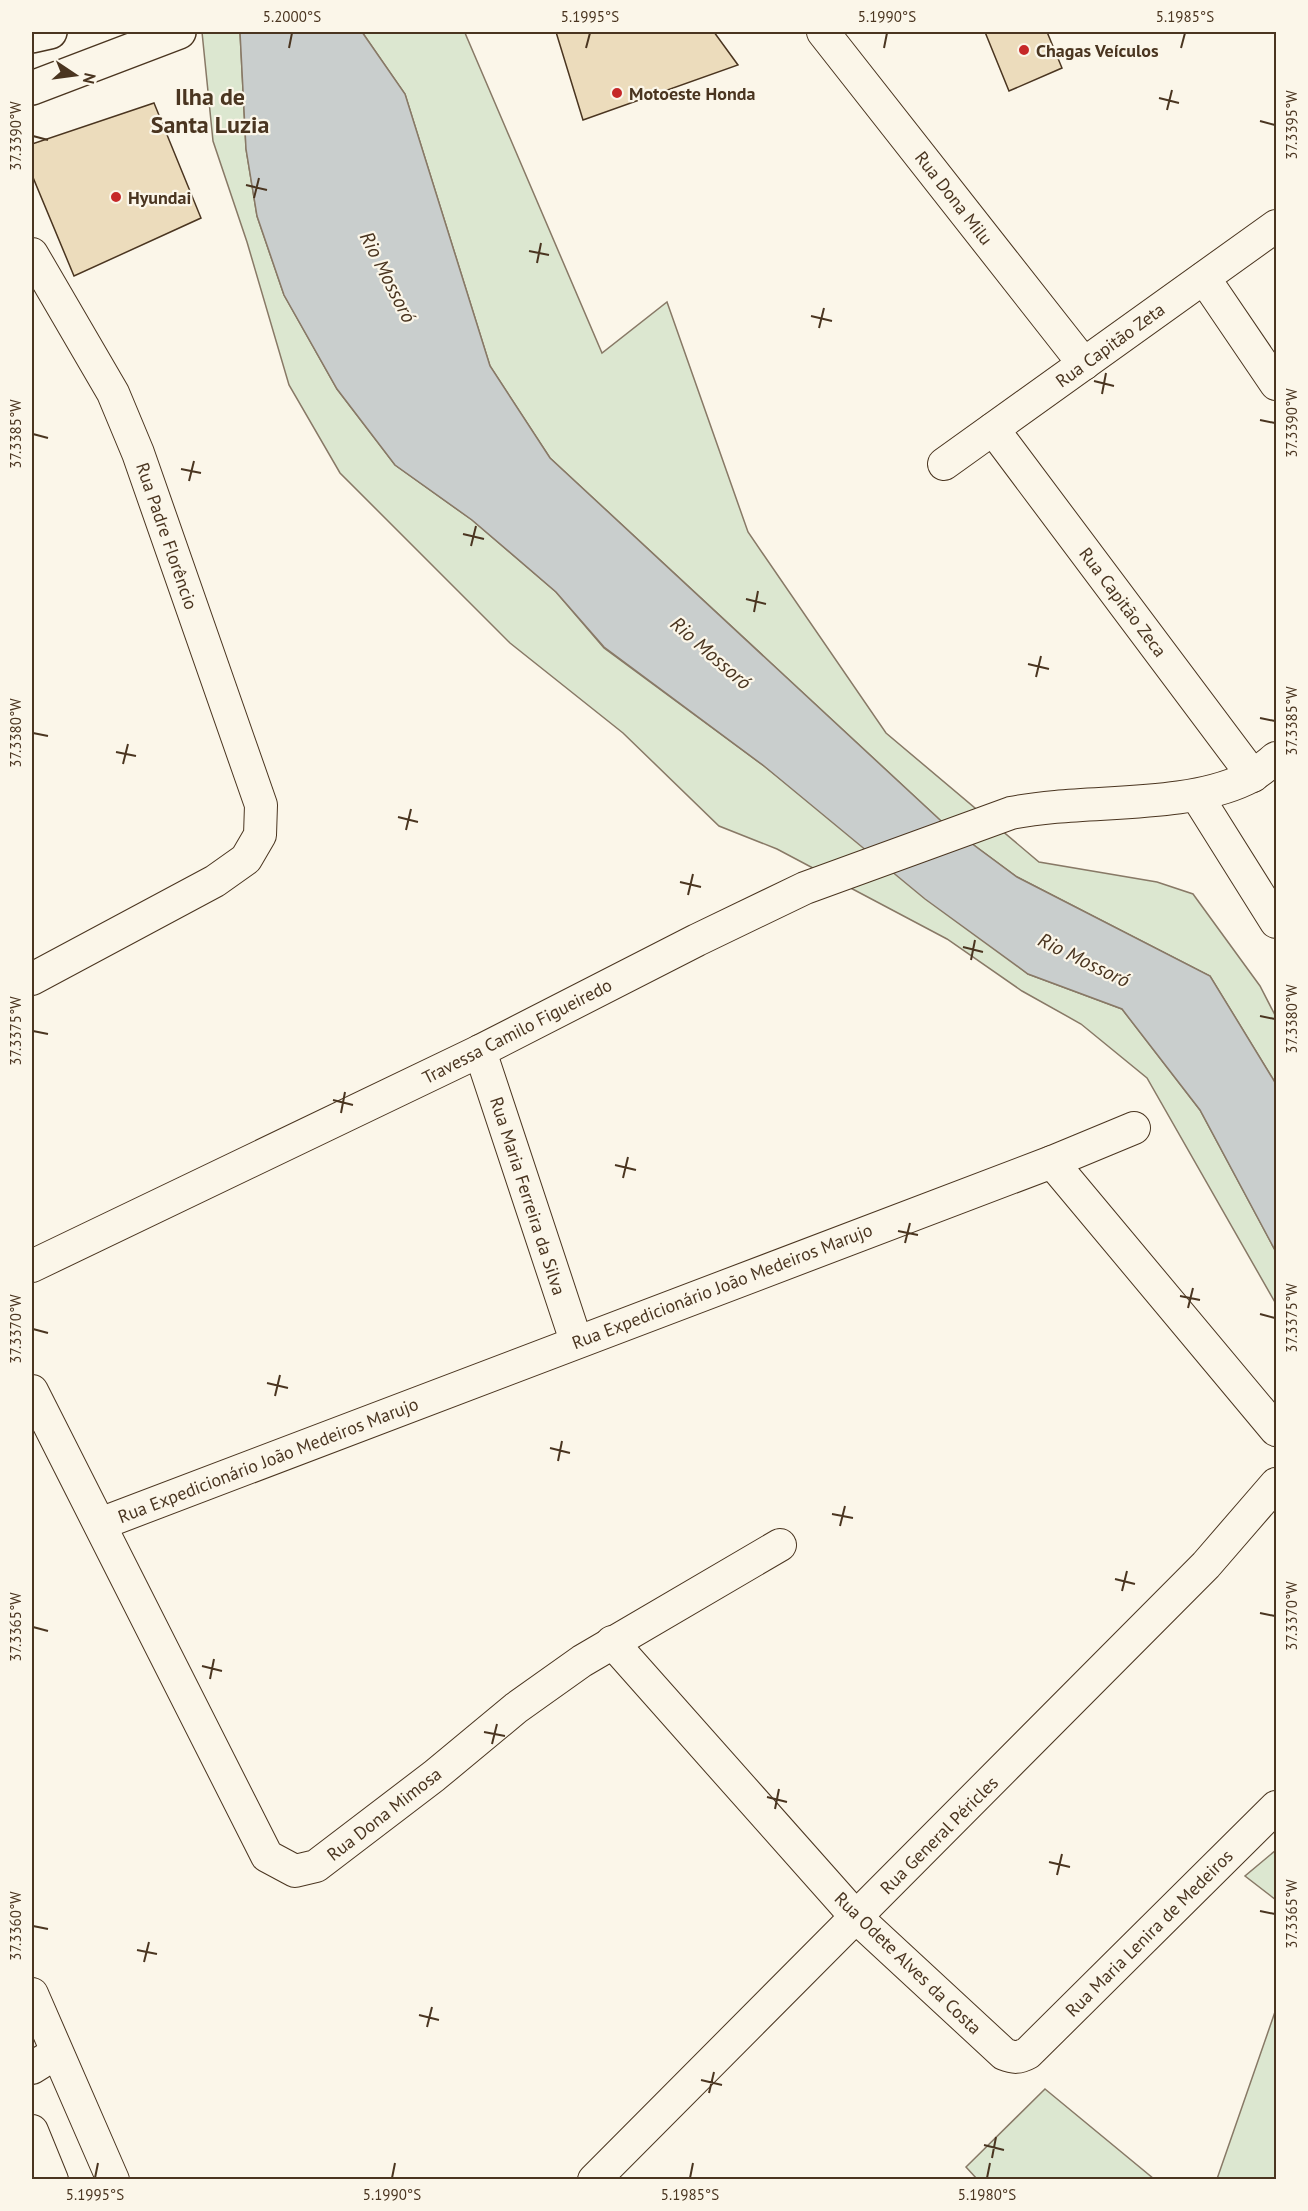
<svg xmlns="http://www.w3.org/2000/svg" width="1308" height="2211" viewBox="0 0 1308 2211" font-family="'PT Sans',sans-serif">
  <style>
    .green { fill: #dce7d0; stroke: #887966; stroke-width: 1.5 }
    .water { fill: #c9cecd; stroke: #887966; stroke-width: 1.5 }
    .building { fill: #ecdcbc; stroke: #4a3520; stroke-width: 1.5 }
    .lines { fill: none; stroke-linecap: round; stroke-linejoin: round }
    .minor-casing { stroke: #4a3520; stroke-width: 34 }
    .secondary-casing { stroke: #4a3520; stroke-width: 36 }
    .minor { stroke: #fbf6e9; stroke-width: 32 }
    .secondary { stroke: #fbf6e9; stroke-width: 33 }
    .ticks { fill: none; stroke: #4a3520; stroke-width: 2 }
    .poi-dot { fill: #c62828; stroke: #fbf6e9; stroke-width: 2 }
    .labels { text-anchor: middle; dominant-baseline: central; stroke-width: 4.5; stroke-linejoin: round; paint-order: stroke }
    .poi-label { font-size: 18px; font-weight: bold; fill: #4a3520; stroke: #fbf6e9; text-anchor: start }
    .street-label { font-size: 18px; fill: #4a3520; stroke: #fbf6e9 }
    .water-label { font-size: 20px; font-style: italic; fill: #4a3520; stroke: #fbf6e9 }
    .district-label { font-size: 24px; font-weight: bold; fill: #4a3520; stroke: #fbf6e9 }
    .neatline { fill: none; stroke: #4a3520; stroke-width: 2 }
    .ticks-label { font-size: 15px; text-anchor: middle; fill: #4a3520 }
  </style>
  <rect width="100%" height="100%" fill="#fbf6e9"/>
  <!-- green -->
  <g class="green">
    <path d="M202 32H240L246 149 257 216 284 295 337 389 395 465 472 520 556 592 604 648 764 766 1028 974 1122 1009 1200 1110 1276 1252V1304L1147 1078 1081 1024 1022 991 947 939 777 849 719 826 623 733 510 643 340 473 289 385 247 242 213 141Z"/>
    <path d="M362 32 465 33 602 353 667 302 748 532 886 733 1039 862 1157 882 1193 894 1260 986 1276 1017V1084L1210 976 1017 877 940 820 550 458 490 366 405 94Z"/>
    <path d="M1276 1850V1900L1245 1876Z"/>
    <path d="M1276 2009V2179H1217Z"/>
    <path d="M1045 2089 1154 2179H977L966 2167Z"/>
  </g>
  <!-- water -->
  <path class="water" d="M240 32H362L405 94 490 366 550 458 940 820 1017 877 1210 976 1276 1084V1252L1200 1110 1122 1009 1028 974 925 899 764 766 604 647 556 592 472 520 395 465 337 389 284 295 257 216 246 149Z"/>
  <!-- building -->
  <g class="building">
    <path d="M556 32H714L738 65 583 120Z"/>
    <path d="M985 32H1047L1062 68 1009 91Z"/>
    <path d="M154 103 201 218 74 276 32 175V144Z"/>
  </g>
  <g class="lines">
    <!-- minor casing -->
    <g class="minor-casing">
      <g id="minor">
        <path d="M823 32 1084 364"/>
        <path d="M32 254 113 393 138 453 261 805 260 835 246 859 215 881 32 979"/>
        <path d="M1204 278 1276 384"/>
        <path d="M993 429 1253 776"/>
        <path d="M944 464 1276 226"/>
        <path d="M1197 796 1276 922"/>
        <path d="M480 1051 576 1341"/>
        <path d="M1052 1162 1134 1128"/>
        <path d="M32 1266 480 1051 697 940 805 888 1011 813C1084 798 1181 810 1246 779 1257 774 1267 765 1276 758"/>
        <path d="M32 1391 267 1856 295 1871 316 1866 434 1776 516 1708 582 1661 780 1545"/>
        <path d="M100 1524 1052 1162 1276 1430"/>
        <path d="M612 1642 857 1918 1004 2054C1014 2058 1019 2058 1028 2053L1276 1807"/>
        <path d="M32 1994 113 2180"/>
        <path d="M32 2068 56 2053"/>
        <path d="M32 2131 52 2180"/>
        <path d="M594 2180 1206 1565 1276 1484"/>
      </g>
    </g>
    <!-- secondary casing -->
    <g class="secondary-casing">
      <g id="secondary">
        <path d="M32 36 50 32"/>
        <path d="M32 88 179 32"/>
      </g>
    </g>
    <!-- minor -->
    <use href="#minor" class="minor"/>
    <!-- secondary -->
    <use href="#secondary" class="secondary"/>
  </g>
  <!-- ticks -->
  <path class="ticks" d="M289 48 292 33M586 48 590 33M884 48 887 33M1181 48 1185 33M1159 98 1179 103M1167 110 1172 90M1260 121 1275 125M33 136 48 140M246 185 267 190M254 198 259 178M529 251 549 255M537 263 541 243M811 316 832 321M819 328 824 308M1094 381 1114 386M1102 394 1106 373M1260 420 1275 423M33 434 48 438M181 469 201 473M189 481 194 461M463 534 484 539M471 546 476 526M746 599 766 604M754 612 758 591M1028 664 1049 669M1036 677 1041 656M1260 718 1275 721M33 733 48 736M116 752 136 756M123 764 128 744M398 817 418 822M406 830 411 809M680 882 701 887M688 895 693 874M963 947 983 952M971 960 975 940M1260 1016 1275 1019M33 1031 48 1034M333 1100 353 1105M341 1113 345 1092M615 1165 636 1170M623 1178 628 1157M898 1231 918 1235M905 1243 910 1223M1180 1296 1200 1300M1188 1308 1193 1288M1260 1314 1275 1318M33 1329 48 1333M267 1383 288 1388M275 1396 280 1375M550 1448 570 1453M558 1461 562 1441M832 1514 853 1518M840 1526 845 1506M1115 1579 1135 1584M1122 1591 1127 1571M1260 1613 1275 1616M33 1627 48 1631M202 1666 222 1671M210 1679 214 1659M484 1732 505 1736M492 1744 497 1724M767 1797 787 1802M775 1809 779 1789M1049 1862 1070 1867M1057 1875 1062 1854M1260 1911 1275 1914M33 1926 48 1929M137 1950 157 1954M144 1962 149 1942M419 2015 439 2020M427 2027 432 2007M701 2080 722 2085M709 2093 714 2072M984 2145 1004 2150M992 2158 996 2137M95 2178 98 2163M392 2178 395 2163M690 2178 693 2163M987 2178 990 2163"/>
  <!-- markers -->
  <g class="poi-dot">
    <circle cx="1024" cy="50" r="6"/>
    <circle cx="617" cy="93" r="6"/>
    <circle cx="116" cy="197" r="6"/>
  </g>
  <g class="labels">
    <!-- poi labels -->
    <g class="poi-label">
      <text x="1036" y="50">Chagas Veículos</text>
      <text x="629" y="93">Motoeste Honda</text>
      <text x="128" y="197">Hyundai</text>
    </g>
    <!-- street labels -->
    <g class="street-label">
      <text transform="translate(954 198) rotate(52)">Rua Dona Milu</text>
      <text transform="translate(1110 345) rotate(-36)">Rua Capitão Zeta</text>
      <text transform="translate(167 536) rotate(71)">Rua Padre Florêncio</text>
      <text transform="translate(1123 602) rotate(53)">Rua Capitão Zeca</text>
      <text transform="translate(517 1031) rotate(-27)">Travessa Camilo Figueiredo</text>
      <text transform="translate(528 1196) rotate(72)">Rua Maria Ferreira da Silva</text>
      <text transform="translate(722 1286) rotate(-21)">Rua Expedicionário João Medeiros Marujo</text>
      <text transform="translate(268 1460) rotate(-21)">Rua Expedicionário João Medeiros Marujo</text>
      <text transform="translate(384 1814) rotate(-38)">Rua Dona Mimosa</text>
      <text transform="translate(939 1835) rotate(-45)">Rua General Péricles</text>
      <text transform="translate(1149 1933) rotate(-45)">Rua Maria Lenira de Medeiros</text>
      <text transform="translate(908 1963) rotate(44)">Rua Odete Alves da Costa</text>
    </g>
    <!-- water labels -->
    <g class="water-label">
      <text transform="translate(388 277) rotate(63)">Rio Mossoró</text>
      <text transform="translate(711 653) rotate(41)">Rio Mossoró</text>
      <text transform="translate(1084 960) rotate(26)">Rio Mossoró</text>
    </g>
    <!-- district labels -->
    <g class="district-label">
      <text x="210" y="96">Ilha de<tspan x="210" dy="28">Santa Luzia</tspan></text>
    </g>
  </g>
  <!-- border -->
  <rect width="1308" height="2211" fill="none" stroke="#fbf6e9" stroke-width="66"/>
  <!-- north arrow -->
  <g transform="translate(75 75) rotate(103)" stroke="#fbf6e9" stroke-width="4.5" paint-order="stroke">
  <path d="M0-4.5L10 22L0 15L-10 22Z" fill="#4a3520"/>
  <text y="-9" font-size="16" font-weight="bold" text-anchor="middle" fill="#4a3520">N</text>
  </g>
  <rect x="33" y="33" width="1242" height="2145" class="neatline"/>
  <g class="ticks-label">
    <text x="292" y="22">5.2000°S</text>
    <text x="590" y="22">5.1995°S</text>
    <text x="887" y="22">5.1990°S</text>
    <text x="1185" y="22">5.1985°S</text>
    <text transform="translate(1292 125) rotate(-90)" y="5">37.3395°W</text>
    <text transform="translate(16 136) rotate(-90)" y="5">37.3390°W</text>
    <text transform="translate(1292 423) rotate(-90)" y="5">37.3390°W</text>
    <text transform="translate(16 434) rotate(-90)" y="5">37.3385°W</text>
    <text transform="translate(1292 721) rotate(-90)" y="5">37.3385°W</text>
    <text transform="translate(16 733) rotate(-90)" y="5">37.3380°W</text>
    <text transform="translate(1292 1019) rotate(-90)" y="5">37.3380°W</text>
    <text transform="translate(16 1031) rotate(-90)" y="5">37.3375°W</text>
    <text transform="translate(1292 1318) rotate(-90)" y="5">37.3375°W</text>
    <text transform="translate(16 1329) rotate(-90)" y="5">37.3370°W</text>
    <text transform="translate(1292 1616) rotate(-90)" y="5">37.3370°W</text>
    <text transform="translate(16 1627) rotate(-90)" y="5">37.3365°W</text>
    <text transform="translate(1292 1914) rotate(-90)" y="5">37.3365°W</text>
    <text transform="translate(16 1926) rotate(-90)" y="5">37.3360°W</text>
    <text x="95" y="2200">5.1995°S</text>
    <text x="392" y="2200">5.1990°S</text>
    <text x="690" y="2200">5.1985°S</text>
    <text x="987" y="2200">5.1980°S</text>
  </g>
</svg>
